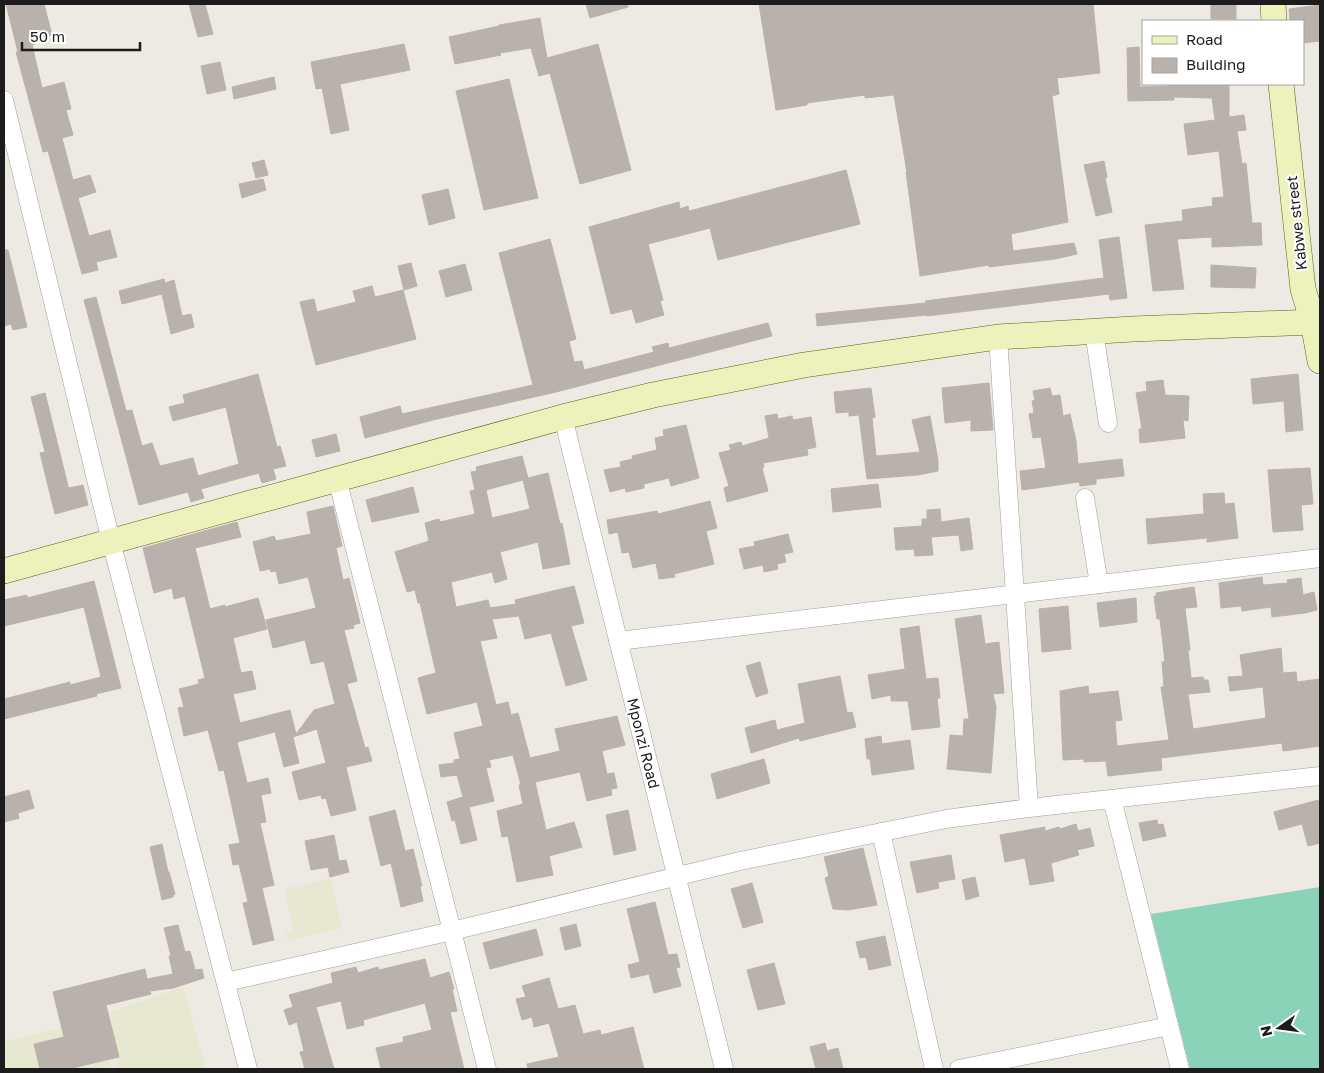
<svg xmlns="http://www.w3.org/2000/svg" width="1324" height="1073" viewBox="0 0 1324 1073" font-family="'Golos Text',sans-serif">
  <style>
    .farmland { fill: #e6e9d0 }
    .pitch { fill: #8ad3b9 }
    .building { fill: #b9b2ac; stroke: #bcb1a7; fill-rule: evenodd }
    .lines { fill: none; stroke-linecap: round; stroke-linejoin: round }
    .street-casing { stroke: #a0a0a0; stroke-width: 19 }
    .secondary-casing { stroke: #596511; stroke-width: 26 }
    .street { stroke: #fff; stroke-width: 18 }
    .secondary { stroke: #edf1bc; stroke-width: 25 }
    .labels { text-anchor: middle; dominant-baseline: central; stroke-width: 4; stroke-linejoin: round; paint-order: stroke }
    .street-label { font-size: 15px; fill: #1c1c1c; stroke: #fff }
  </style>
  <rect width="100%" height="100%" fill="#eceae3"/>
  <!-- farmland -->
  <g class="farmland">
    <path d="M330 878 342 928 288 940 286 932 294 930 284 889Z"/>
    <path d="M183 987 206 1069H119L110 1012Z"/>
    <path d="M104 1018 111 1069H4V1042Z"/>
  </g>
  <!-- pitch -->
  <path class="pitch" d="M1320 887V1069H1190L1151 914Z"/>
  <!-- building -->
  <g class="building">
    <path d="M6 4H44L52 35 33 40 34 45H32L42 88 64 82 71 109 66 110 73 135 62 138 73 180 90 175 96 192 78 198 89 236 110 230 117 257 96 262 98 270 82 274 48 151 43 152 16 52H18Z"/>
    <path d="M189 4H205L213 34 198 37Z"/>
    <path d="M586 4H627L628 7 590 18Z"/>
    <path d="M759 4H1093L1100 73 1057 78 1059 94 1052 96 1068 222 1011 234 1013 251 1074 243 1077 254 1055 259 989 267V265L920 276 906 172H907L894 95 865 98V95L807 103V105L776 110Z"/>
    <rect x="1211" y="4" width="25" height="15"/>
    <path d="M1320 5V41L1303 43V21H1290L1289 9Z"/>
    <path d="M540 18 547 58 598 44 631 170 580 184 550 73 539 76 531 48 500 53 501 55 455 64 449 37 499 26V25Z"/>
    <path d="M404 44 410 70 340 84 349 130 331 134 322 88 316 89 311 62Z"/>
    <path d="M1139 47 1140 87 1169 86V84H1229V117L1244 115 1246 130 1237 131 1242 164 1246 163 1252 223H1261L1262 245 1212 247V237L1177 239 1184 289 1153 291 1145 225 1183 221 1182 210 1213 206 1212 198 1224 197 1219 151 1188 155 1184 124 1215 120 1212 98 1174 97V100L1128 101 1127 48Z"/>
    <path d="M220 62 226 90 207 94 201 66Z"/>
    <path d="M274 77 276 89 234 99 232 87Z"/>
    <path d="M509 79 538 198 484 210 456 91Z"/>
    <path d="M264 160 268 175 256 178 252 163Z"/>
    <path d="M1104 161 1107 177 1105 178 1112 212 1096 216 1084 165Z"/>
    <path d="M846 170 860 224 718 260 710 228 648 244 663 300 660 301 664 315 636 323 632 309 611 314 589 227 679 202 680 209 688 206 689 211Z"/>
    <path d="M263 179 266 190 242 198 239 184Z"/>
    <path d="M448 189 455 218 429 225 422 195Z"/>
    <path d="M1119 237 1127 298 1110 300 1109 294 927 316V315L817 326 816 314 926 303 925 301 1104 278 1099 240Z"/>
    <path d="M550 239 576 339 569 341 574 362 582 361 584 370 654 352 652 347 668 343 669 348 768 323 772 336 556 392 433 420 365 438 360 417 400 406 402 414 533 385 499 253Z"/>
    <path d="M4 250H8L27 327 13 330 11 324 4 326Z"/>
    <path d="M411 263 417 286 404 290 398 266Z"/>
    <path d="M465 264 472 290 446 297 439 271Z"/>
    <path d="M1211 265 1256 268 1255 288 1211 287Z"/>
    <path d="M164 279 165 283 174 280 182 316 191 314 194 327 171 334 162 294 122 304 119 291Z"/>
    <path d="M372 286 375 297 403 290 416 339 316 365 300 302 314 299 317 312 356 302 353 291Z"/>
    <path d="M96 297 126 411 132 410 142 446 152 443 160 466 193 458 198 476 239 464 226 407 173 421 169 407 185 403 183 395 258 374 277 447 280 446 286 466 273 469 276 479 262 483 259 473 201 489 204 498 191 502 188 492 139 505 84 300Z"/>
    <path d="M1298 374 1303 430 1286 432 1284 401 1253 404 1251 379Z"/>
    <path d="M1163 380 1165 395 1189 396 1188 421 1183 420 1185 438 1140 443 1139 429H1142L1136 393 1147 391 1146 382Z"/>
    <path d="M989 383 993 430 971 431V420L945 423 942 388Z"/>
    <path d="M871 388 875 417 872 418 876 456 920 452 912 420 930 416 938 460V471L918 475 867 479 859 415 849 416V412L836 413 834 392Z"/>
    <path d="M1050 388 1052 396 1060 395 1063 416 1070 414 1076 441 1078 464 1122 459 1124 476 1096 479V484L1080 486 1079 482 1022 490 1020 471 1046 468 1041 437 1033 438 1029 414 1034 413 1032 401 1035 400 1033 391Z"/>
    <path d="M45 393 68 486 69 488 83 485 88 505 55 514 40 453 45 452 31 397Z"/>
    <path d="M777 414 778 419 792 416 793 420 811 417 816 447 807 449 808 455 763 463 764 467 762 468 768 491 727 502 724 488 729 486 719 453 731 450 729 445 741 442 742 446 769 438 765 416Z"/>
    <path d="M686 425 699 478 671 486 669 478 644 484V488L626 492 625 488 610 492 604 470 621 467 620 462 633 459 632 456 657 450 655 438 664 436 663 430Z"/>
    <path d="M336 434 340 451 316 457 312 440Z"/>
    <path d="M522 456 528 478 548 473 560 524 562 523 570 564 543 569 538 542 500 552 507 579 495 583 492 572 451 582 456 607 488 600 490 608 516 604 515 600 574 586 584 623 571 626 587 680 566 686 551 633 525 639 519 616 492 619 497 638 480 641 496 705 508 702 511 715 518 713 530 758 560 751 555 729 617 716 625 745 602 751 607 774 614 773 617 788 611 789 612 795 587 801 580 772 535 782 546 830 574 822 582 847 549 856 553 875 517 882 508 836 502 837 497 811 523 804 519 785H521L513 755 489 760 491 767 486 768 494 801 469 807 477 840 461 844 455 820 452 821 447 802 463 797 457 775 441 777 439 765 454 763V760L460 759 454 733 483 726 477 702 427 714 418 678 436 673 420 603H418L415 590 407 592 395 552 429 541 425 523 439 519 440 522 475 514 470 491 475 490 471 472 477 471 476 467ZM523 480 530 509 492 518 486 490Z"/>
    <path d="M1310 468 1313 504 1301 505 1303 530 1273 532 1268 470Z"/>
    <path d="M878 484 881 507 833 512 831 489Z"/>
    <path d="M413 487 419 512 372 522 366 500Z"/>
    <path d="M1224 493 1225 504 1234 503 1238 538 1207 542V538L1148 544 1146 519 1204 514 1203 494Z"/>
    <path d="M710 501 717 528 706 531 714 564 674 574 675 577 659 579 656 563 633 568 629 552 622 553 618 532 609 534 607 520 657 511 658 514Z"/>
    <path d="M333 506 342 546 336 548 343 580 349 578 360 623 353 625 354 628 344 630 357 681 347 684 365 748 368 747 372 761 346 767 356 810 331 816 326 798 322 799 321 795 299 800 292 772 326 763 317 729 293 737 299 763 284 767 275 732 237 742 247 783 268 778 271 793 261 795 266 822 260 823 274 885 262 888 274 940 253 945 243 903 248 902 239 864 233 865 229 845 240 843 224 770 219 771 208 730 184 736 178 708 184 707 179 689 199 684 198 680 205 678 185 596 174 599 172 588 154 593 143 548 237 522 241 537 195 548 210 609 225 605V607L258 598 267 629 233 638 241 673 252 671 256 689 233 694 240 723 290 710 296 734 314 710 335 704 324 661 311 664 305 640 273 648 266 620 316 608 308 577 279 584 276 571 271 572 270 569 260 571 253 542 274 536 276 541 311 534 307 512Z"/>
    <path d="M940 509 941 522 969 518 973 549 961 551 959 535 931 537 933 555 915 556 914 549 896 550 894 528 922 526V519H927V510Z"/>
    <path d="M788 534 793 552 784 554 786 562 777 564 778 569 764 572 763 565 744 569 739 549 755 546 754 542Z"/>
    <path d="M1262 577 1263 585 1288 583 1287 580 1301 578 1303 595 1314 592 1317 610 1305 613 1272 617 1271 607 1242 611 1241 606 1221 608 1219 583Z"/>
    <path d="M94 581 121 688 96 694 97 696 4 719V699L70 682V685L101 677 84 607 4 626V600L27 595V598Z"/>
    <path d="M1194 587 1197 607 1185 608 1190 650H1188L1191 678 1203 677 1204 680H1208L1210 692 1188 694 1193 729 1266 718 1263 687 1230 691 1228 677 1243 676 1240 655 1281 648 1283 673 1296 672 1297 682 1320 679V746L1283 751 1282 743 1161 758 1162 770 1108 776 1106 761 1084 762V759L1063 760 1060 691 1088 686 1089 694 1118 691 1122 720 1115 721 1117 746 1169 740 1161 687H1164L1162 662H1165L1160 619H1157L1154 596H1157L1156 593Z"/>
    <path d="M1136 598 1137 622 1100 627 1097 603Z"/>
    <path d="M1068 606 1071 649 1042 652 1039 609Z"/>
    <path d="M981 615 985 644 999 642 1004 693 993 694 996 707 991 773 947 769 950 735 963 736 964 719H969L955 619Z"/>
    <path d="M919 626 926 679 938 678 940 698H937L940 727 912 730 908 701H891V695L872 699 868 675 905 669 900 629Z"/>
    <path d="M760 662 768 693 756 697 746 666Z"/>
    <path d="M840 676 847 713 852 712 856 727 800 741 799 738 751 753 745 728 775 720 777 730 805 723 798 684Z"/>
    <path d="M881 736 882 744 910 740 914 769 872 775 870 759H867L865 739Z"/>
    <path d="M764 759 770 783 717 799 711 774Z"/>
    <path d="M29 790 34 808 18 813 19 818 4 822V797Z"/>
    <path d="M1318 800 1320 809V843L1308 846 1302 824 1279 830 1274 812Z"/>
    <path d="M395 810 405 851 413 849 422 886H420L423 901 401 907 391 863 381 866 369 817Z"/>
    <path d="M628 810 636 850 614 855 606 815Z"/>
    <path d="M1157 820 1158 825 1163 824 1166 836 1143 841 1139 823Z"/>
    <path d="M1076 824 1078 831 1090 828 1094 846 1077 850 1079 855 1051 863 1054 881 1030 885 1025 858 1005 862 1000 835 1045 827V831L1059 827 1060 829Z"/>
    <path d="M334 835 339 861 346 860 349 872 330 877 328 867 311 870 305 841Z"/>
    <path d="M162 844 168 872H169L175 894 173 895V897L162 900 150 847Z"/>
    <path d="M863 848 877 905 848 910 833 909 825 878 829 876 824 857Z"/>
    <path d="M951 855 955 879 938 882 939 888 917 893 910 862Z"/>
    <path d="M975 877 979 896 966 900 962 880Z"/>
    <path d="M752 883 763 922 743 928 731 889Z"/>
    <path d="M655 902 668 955 677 954 680 967 676 968 681 986 654 993 649 974 631 978 628 965 640 962 627 909Z"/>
    <path d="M576 924 581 946 565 950 560 928Z"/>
    <path d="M178 925 185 952 190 951 195 970 202 969 204 978 173 988 150 991 151 994 106 1005 119 1057 68 1069H40L34 1044 64 1037 53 992 145 969 147 979 173 974 169 956H171L164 928Z"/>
    <path d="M536 929 543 955 490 969 483 943Z"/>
    <path d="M885 936 891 965 869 970 866 957 860 958 856 942Z"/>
    <path d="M425 959 430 978 449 972 454 989H452L457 1011 450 1012 464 1069H381L376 1048 404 1042 403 1037 432 1030 425 1003 363 1020 364 1025 347 1029 341 1001 316 1007 334 1069H305L300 1052 304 1051 297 1022 289 1025 284 1010 293 1007 289 995 333 983 331 973 356 967 358 973 378 967 379 970Z"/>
    <path d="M774 963 785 1004 758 1010 747 970Z"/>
    <path d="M549 978 558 1009 575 1005 583 1034 600 1030 601 1035 633 1027 644 1069H528L527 1064 559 1057 549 1023 534 1027 532 1017 522 1020 516 999 526 997 522 986Z"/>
    <path d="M825 1043 827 1051 838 1048 843 1069H816L810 1047Z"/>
  </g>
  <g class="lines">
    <!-- street casing -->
    <g class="street-casing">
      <g id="street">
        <path d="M4 100 111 541 248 1069"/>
        <path d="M1094 332 1108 423"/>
        <path d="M998 337 1029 808"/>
        <path d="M563 417 724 1069"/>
        <path d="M337 478 487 1069"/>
        <path d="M1085 498 1099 584"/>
        <path d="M618 641 1320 558"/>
        <path d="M1112 799 1180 1069"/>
        <path d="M881 832 934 1069"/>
        <path d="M226 982 452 931 740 861 946 819 1029 808 1320 776"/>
        <path d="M959 1069 1169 1026"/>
      </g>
    </g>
    <!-- secondary casing -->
    <g class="secondary-casing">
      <g id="secondary">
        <path d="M1273 4 1274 21"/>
        <path d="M1281 84 1303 289 1313 322 1320 361"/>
        <path d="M4 571 563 417 653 395 804 365 998 337 1133 329 1313 322"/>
      </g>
    </g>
    <!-- street -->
    <use href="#street" class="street"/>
    <!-- secondary -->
    <use href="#secondary" class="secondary"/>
  </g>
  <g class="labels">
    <!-- street labels -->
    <g class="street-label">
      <text transform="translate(1296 223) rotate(-96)">Kabwe street</text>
      <text transform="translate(644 743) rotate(76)">Mponzi Road</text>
    </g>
  </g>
  <!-- border -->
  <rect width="1324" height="1073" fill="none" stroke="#1c1c1c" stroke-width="10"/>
  <!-- legend -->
  <rect x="1142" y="20" width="162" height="65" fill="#ffffff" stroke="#a4a4a4"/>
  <rect x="1152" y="36" width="25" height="8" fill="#edf1bc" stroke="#a4a4a4"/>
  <text x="1186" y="45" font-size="15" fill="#1c1c1c">Road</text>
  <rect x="1152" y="58" width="25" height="15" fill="#b9b2ac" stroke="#a4a4a4"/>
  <text x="1186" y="70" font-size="15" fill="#1c1c1c">Building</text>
  <!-- north arrow -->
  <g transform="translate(1279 1028) rotate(256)" stroke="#ffffff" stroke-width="4" paint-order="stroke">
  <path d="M0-4L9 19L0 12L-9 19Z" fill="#1c1c1c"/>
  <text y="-8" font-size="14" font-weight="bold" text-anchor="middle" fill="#1c1c1c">N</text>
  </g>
  <!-- scale -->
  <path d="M22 42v8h118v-8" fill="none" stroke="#1c1c1c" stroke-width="2.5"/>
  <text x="30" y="42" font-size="15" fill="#1c1c1c" stroke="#ffffff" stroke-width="4" paint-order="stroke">50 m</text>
</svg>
